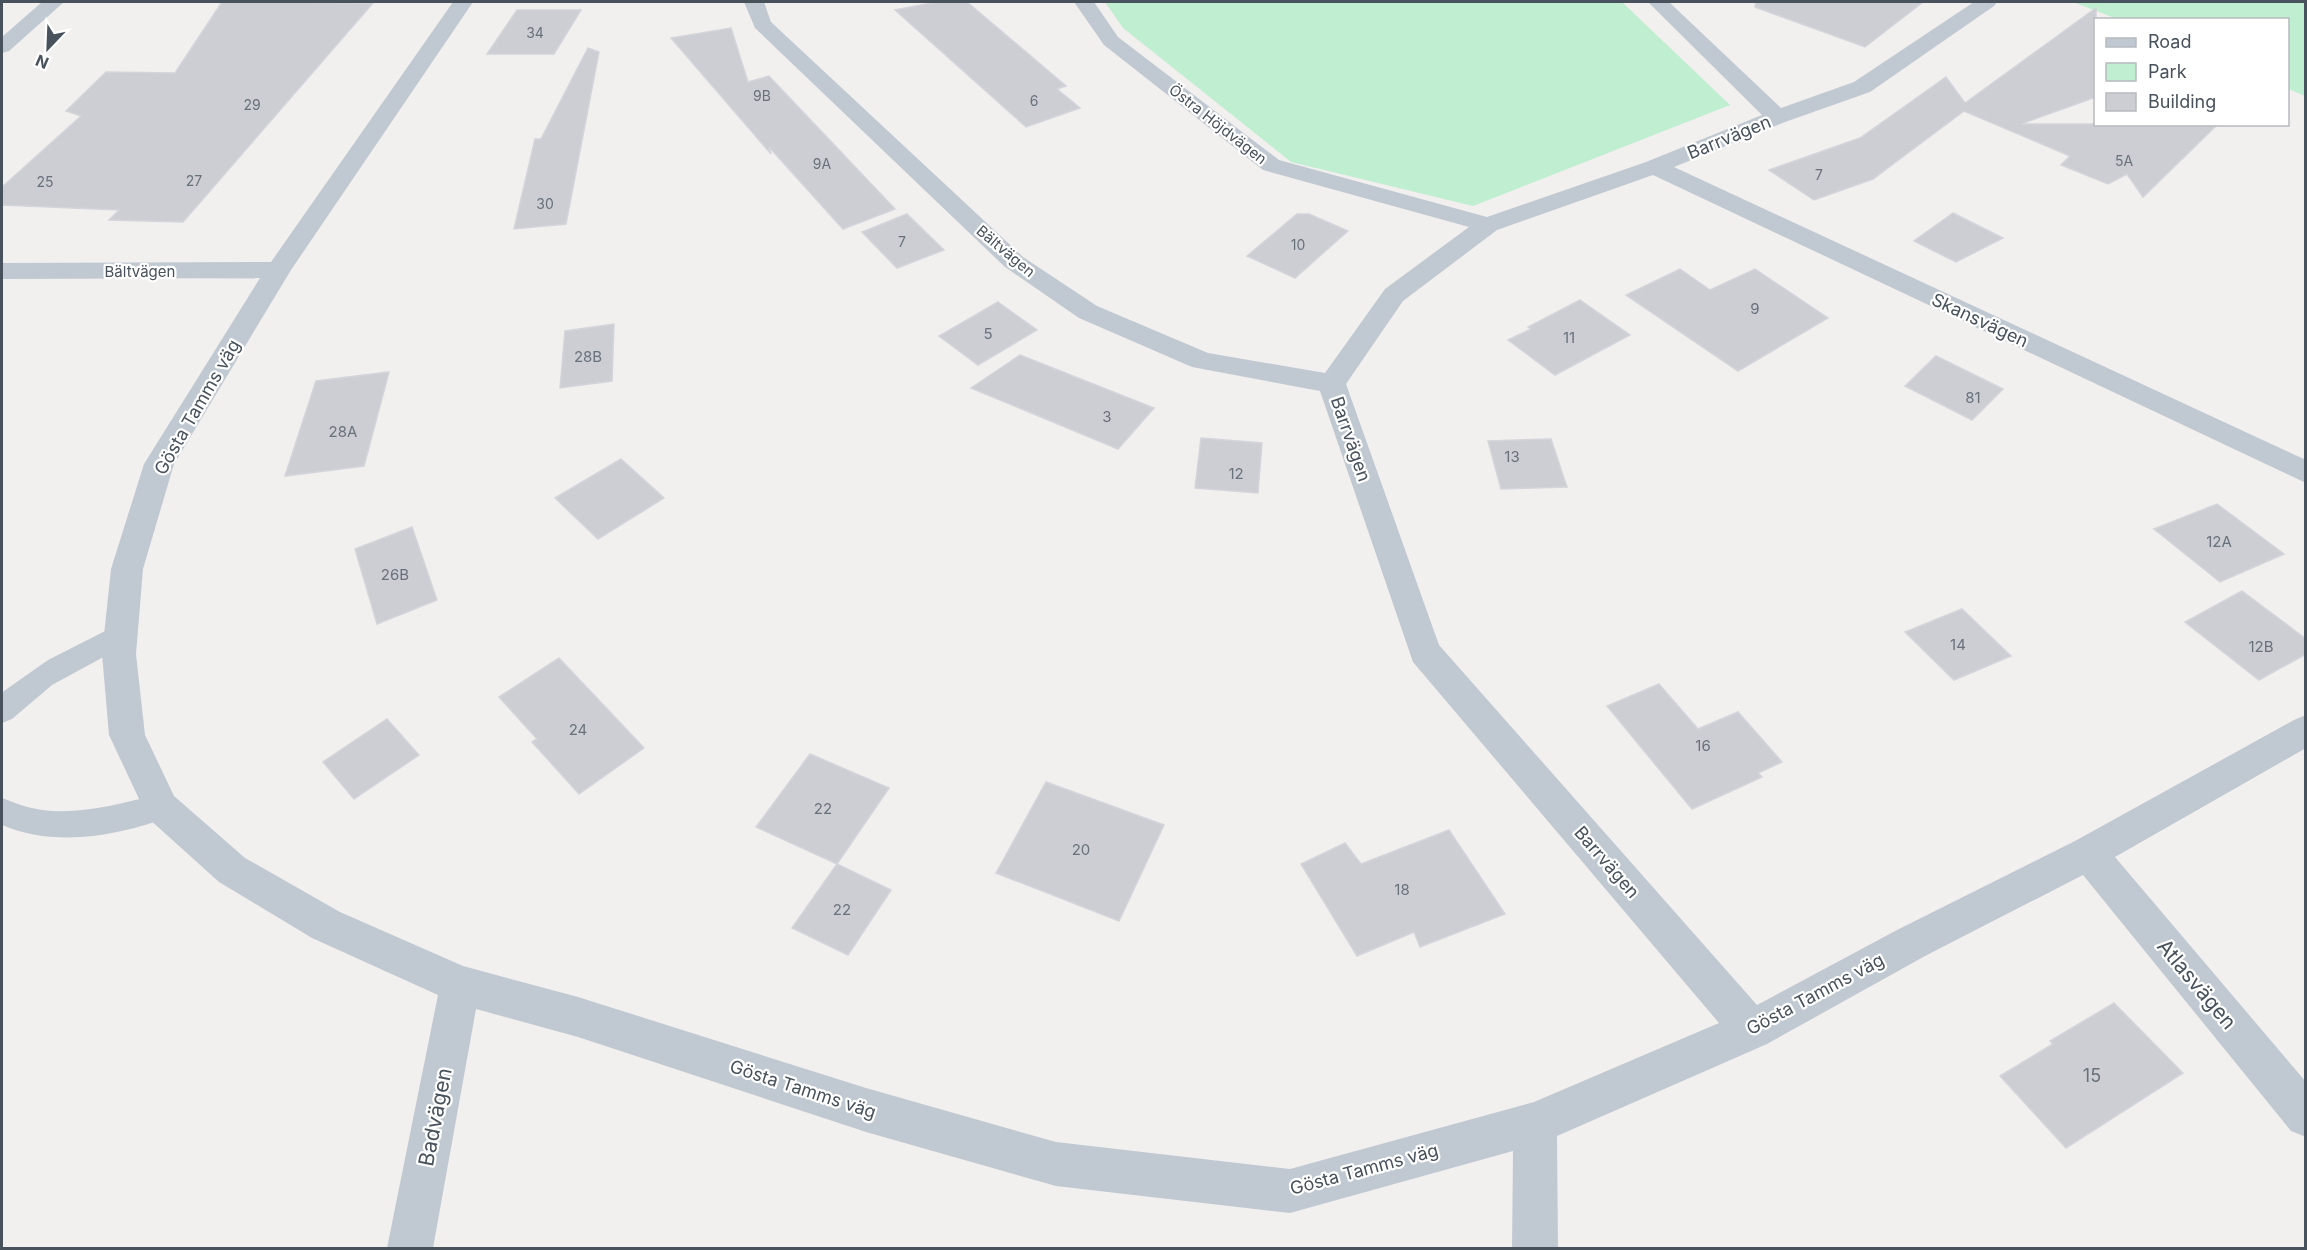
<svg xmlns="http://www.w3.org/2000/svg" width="2307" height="1250" viewBox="0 0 2307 1250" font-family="Inter,sans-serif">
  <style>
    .green { fill: #bfeed1 }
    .building { fill: #ccced4; stroke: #d3d5da; stroke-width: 1.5 }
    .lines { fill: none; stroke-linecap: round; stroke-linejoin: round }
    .service { fill: #c0c9d1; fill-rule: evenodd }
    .minor { fill: #c0c9d1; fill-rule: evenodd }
    .labels { text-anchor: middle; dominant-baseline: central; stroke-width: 4.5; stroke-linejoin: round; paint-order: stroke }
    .far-number-label { font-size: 14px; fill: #69717a }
    .far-street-label { font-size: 15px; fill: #48525c; stroke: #fff }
    .number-label { font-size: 15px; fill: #69717a }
    .street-label { font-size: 18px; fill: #48525c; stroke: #fff }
    .near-number-label { font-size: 18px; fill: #69717a }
    .near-street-label { font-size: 21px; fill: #48525c; stroke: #fff }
  </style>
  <rect width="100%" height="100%" fill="#f2efef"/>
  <!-- green -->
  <g class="green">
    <path d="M1105 2H1622L1730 105 1473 206 1291 162 1123 28Z"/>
    <path d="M2073 2H2305V96L2288 89V20L2117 19Z"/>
  </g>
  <!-- building -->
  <g class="building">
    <path d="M222 2 373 3 183 222 109 220 119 210 2 205V187L81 116 66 111 106 72 175 73Z"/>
    <path d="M937 2H967L1066 86 1057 89 1080 108 1026 127 895 10Z"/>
    <path d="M1756 2H1923L1865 47 1755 7Z"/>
    <path d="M2096 8V97L2021 124H2218L2143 197 2127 174 2108 184 2061 165 2070 156 1964 111 1873 179 1814 200 1769 170 1860 138 1946 77 1965 103Z"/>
    <path d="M517 10H581L554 54H487Z"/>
    <path d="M731 28 748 82 769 76 895 209 843 229 769 147 771 154 671 38Z"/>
    <path d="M588 48 599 52 566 224 514 229 535 139H541Z"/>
    <path d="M1953 213 2003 238 1956 262 1914 241Z"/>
    <path d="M907 214 944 250 897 268 862 232Z"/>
    <path d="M1297 214H1309L1348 231 1295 278 1247 256Z"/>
    <path d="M1680 269 1710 290 1755 269 1828 318 1738 371 1626 295Z"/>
    <path d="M1580 300 1630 335 1555 375 1508 340 1531 329 1528 327Z"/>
    <path d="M998 302 1037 330 978 365 939 336Z"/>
    <path d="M614 324 612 381 560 388 565 331Z"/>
    <path d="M1020 355 1154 408 1118 449 971 388Z"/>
    <path d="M1936 356 2003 389 1972 420 1905 386Z"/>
    <path d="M389 372 364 466 285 476 316 381Z"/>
    <path d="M1201 438 1262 443 1258 493 1195 488Z"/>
    <path d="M1551 439 1567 487 1501 489 1488 441Z"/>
    <path d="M621 459 664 498 598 539 555 498Z"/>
    <path d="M2217 504 2284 554 2220 582 2154 529Z"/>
    <path d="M412 527 437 600 377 624 355 549Z"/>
    <path d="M2242 591 2306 639V654L2259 680 2185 622Z"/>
    <path d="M1962 609 2011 656 1954 680 1905 632Z"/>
    <path d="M559 658 644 748 579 794 532 742 537 739 499 697Z"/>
    <path d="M1659 684 1698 729 1738 712 1782 762 1758 773 1762 777 1692 809 1607 706Z"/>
    <path d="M387 719 419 755 354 799 323 762Z"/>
    <path d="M810 754 889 788 837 864 756 827Z"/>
    <path d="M1046 782 1164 825 1119 921 996 873Z"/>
    <path d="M1449 830 1505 914 1420 947 1414 932 1357 956 1301 864 1345 843 1361 864Z"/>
    <path d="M837 864 891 890 848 955 792 928Z"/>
    <path d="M2114 1003 2183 1073 2066 1148 2000 1076 2053 1044 2050 1041Z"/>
  </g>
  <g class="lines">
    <!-- service -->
    <g class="service">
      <path d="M121 623 131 626 135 634 131 642 52 685 12 719 2 723V693L4 691 48 660Z"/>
      <path d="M161 794 172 798 176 807 172 816C118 836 55 848 2 825V798C15 803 28 808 42 810 82 815 122 803 161 794Z"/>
    </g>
    <!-- minor -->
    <g class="minor">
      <path d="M42 2H64L9 51 2 53V37Z"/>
      <path d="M453 2H473L291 270 174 464 143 569 136 654 145 735 174 796 245 858 340 912 463 966 578 997 866 1088 1056 1142 1290 1169 1534 1102 1719 1023 1413 662 1320 391 1192 367 1079 318 1005 267 755 28 744 2H764L771 22 1023 257 1097 306 1208 353 1325 373 1385 289 1469 227 1263 170 1104 45 1074 2H1094L1118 37 1279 160 1487 217 1646 162 1762 115 1648 2H1669L1781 108 1854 82 1974 2H1997L1994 6 1870 92 1785 122 1674 167 2306 460V483L1653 175 1497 230 1403 301 1346 384 1439 645 1757 1005 1897 930 2075 841 2294 720 2306 715V748L2115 857 2306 1082V1137L2291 1131 2083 875 1925 956 1767 1044 1557 1136 1558 1248H1512L1513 1151 1290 1213 1056 1186 866 1132 578 1037 476 1009 433 1248H387L438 995 312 938 219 882 148 818 109 735 102 654 111 569 144 464 260 278 2 279V263L271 262Z"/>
    </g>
  </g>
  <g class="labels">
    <!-- far-number labels -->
    <g class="far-number-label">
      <text x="535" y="32">34</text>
      <text x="762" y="95">9B</text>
      <text x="1034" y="100">6</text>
      <text x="252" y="104">29</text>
      <text x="2124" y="160">5A</text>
      <text x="822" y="163">9A</text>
      <text x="1819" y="174">7</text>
      <text x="194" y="180">27</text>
      <text x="45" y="181">25</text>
      <text x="545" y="203">30</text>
      <text x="902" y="241">7</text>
      <text x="1298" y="244">10</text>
    </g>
    <!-- far-street labels -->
    <g class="far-street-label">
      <text transform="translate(1218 124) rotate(38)">Östra Höjdvägen</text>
      <text transform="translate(1006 251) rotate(40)">Bältvägen</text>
      <text x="140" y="271">Bältvägen</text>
    </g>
    <!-- number labels -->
    <g class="number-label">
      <text x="1755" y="308">9</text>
      <text x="988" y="333">5</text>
      <text x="1569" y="337">11</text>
      <text x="588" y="356">28B</text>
      <text x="1973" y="397">81</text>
      <text x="1107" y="416">3</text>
      <text x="343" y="431">28A</text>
      <text x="1512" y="456">13</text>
      <text x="1236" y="473">12</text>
      <text x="2219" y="541">12A</text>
      <text x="395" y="574">26B</text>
      <text x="1958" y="644">14</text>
      <text x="2261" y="646">12B</text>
      <text x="578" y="729">24</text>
      <text x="1703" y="745">16</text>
      <text x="823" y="808">22</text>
      <text x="1081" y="849">20</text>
      <text x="1402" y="889">18</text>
      <text x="842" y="909">22</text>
    </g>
    <!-- street labels -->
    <g class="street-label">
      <text transform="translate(1729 137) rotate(-22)">Barrvägen</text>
      <text transform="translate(1980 320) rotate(25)">Skansvägen</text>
      <text transform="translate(197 407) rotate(-60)">Gösta Tamms väg</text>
      <text transform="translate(1351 439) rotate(71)">Barrvägen</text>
      <text transform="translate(1607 862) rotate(49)">Barrvägen</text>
      <text transform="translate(1815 994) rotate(-28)">Gösta Tamms väg</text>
      <text transform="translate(803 1089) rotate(18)">Gösta Tamms väg</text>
      <text transform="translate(1364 1169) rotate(-15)">Gösta Tamms väg</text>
    </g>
    <!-- near-number labels -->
    <g class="near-number-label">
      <text x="2092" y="1075">15</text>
    </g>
    <!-- near-street labels -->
    <g class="near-street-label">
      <text transform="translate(2197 984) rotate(50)">Atlasvägen</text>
      <text transform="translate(435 1117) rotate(-79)">Badvägen</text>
    </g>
  </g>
  <!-- border -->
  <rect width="2307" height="1250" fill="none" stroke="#48525c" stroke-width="6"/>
  <!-- legend -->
  <rect x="2094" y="18" width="195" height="108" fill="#ffffff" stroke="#b6babe" stroke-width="1.5"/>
  <rect x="2106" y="38" width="30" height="9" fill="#c0c9d1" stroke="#b6babe" stroke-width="1.5"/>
  <text x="2148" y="48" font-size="18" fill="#48525c">Road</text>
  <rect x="2106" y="63" width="30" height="18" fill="#bfeed1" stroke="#b6babe" stroke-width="1.5"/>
  <text x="2148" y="78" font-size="18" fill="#48525c">Park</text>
  <rect x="2106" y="93" width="30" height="18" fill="#ccced4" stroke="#b6babe" stroke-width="1.5"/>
  <text x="2148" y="108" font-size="18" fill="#48525c">Building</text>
  <!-- north arrow -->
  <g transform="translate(48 48) rotate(203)" stroke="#ffffff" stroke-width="4.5" paint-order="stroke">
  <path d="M0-4.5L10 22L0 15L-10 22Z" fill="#48525c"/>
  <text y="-9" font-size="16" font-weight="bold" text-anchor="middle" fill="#48525c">N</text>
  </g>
</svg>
